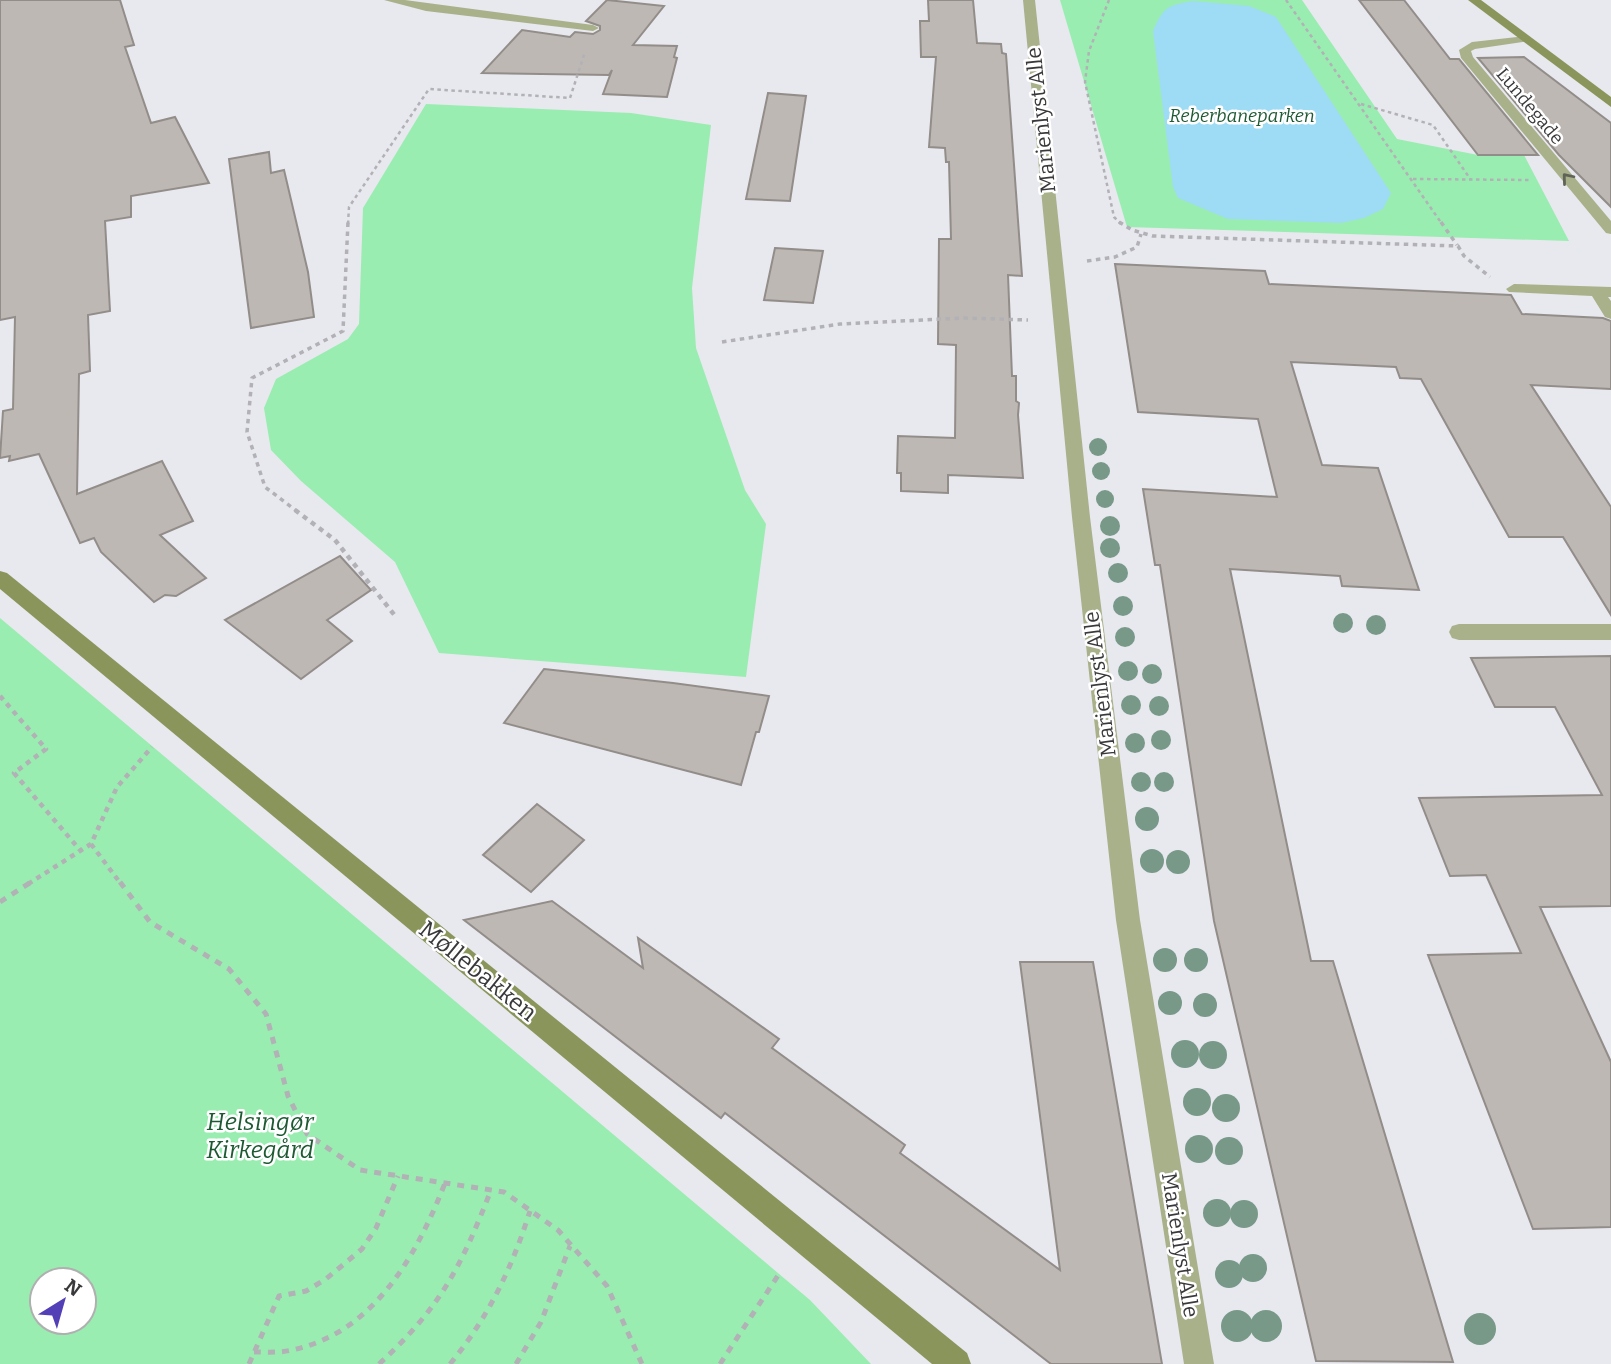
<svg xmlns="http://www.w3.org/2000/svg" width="1611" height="1364" viewBox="0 0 1611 1364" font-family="Bitter,serif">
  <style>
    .green { fill: #9aedb0; fill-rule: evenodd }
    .water { fill: #9edbf5 }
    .building { fill: #beb8b4; stroke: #938d89; stroke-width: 2 }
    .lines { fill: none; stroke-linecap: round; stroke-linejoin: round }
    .path-far3 { stroke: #b1b1b6; stroke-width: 2.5; stroke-dasharray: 3.5 3.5; stroke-linecap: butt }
    .path-far2 { stroke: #b1b1b6; stroke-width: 3.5; stroke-dasharray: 4.5 4.5; stroke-linecap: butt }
    .path-far1 { stroke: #b1b1b6; stroke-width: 4.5; stroke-dasharray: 5 5; stroke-linecap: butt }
    .path { stroke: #b1b1b6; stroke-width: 5; stroke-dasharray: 7 7; stroke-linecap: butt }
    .lane { fill: #a9b18b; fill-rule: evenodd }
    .street { fill: #a9b18b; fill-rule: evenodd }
    .secondary { fill: #8a955c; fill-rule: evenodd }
    .tree { fill: #789988 }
    .oneway { stroke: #606357 }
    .labels { text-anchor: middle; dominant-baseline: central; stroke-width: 5; stroke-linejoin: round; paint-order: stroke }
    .far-street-label { font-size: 18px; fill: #39393b; stroke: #fff }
    .far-park-label { font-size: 18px; font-style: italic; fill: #1d5933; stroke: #fff }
    .street-label { font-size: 21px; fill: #39393b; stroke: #fff }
    .near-street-label { font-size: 24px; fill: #39393b; stroke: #fff }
    .near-park-label { font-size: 24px; font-style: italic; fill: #1d5933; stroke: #fff }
  </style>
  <rect width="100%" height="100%" fill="#e8e8ef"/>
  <!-- green -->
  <g class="green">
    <path d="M1060 0H1302L1397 139 1478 155H1524L1569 241 1127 227Z"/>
    <path d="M426 104 631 113 711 125 692 288 696 348 745 490 766 524 746 677 439 653 395 562 301 481 271 450 264 408 276 379 348 339 359 324 363 208Z"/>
    <path d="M0 618 810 1300 871 1364H0ZM42 1280H84V1322H42Z"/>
  </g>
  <!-- water -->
  <path class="water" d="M1193 1 1249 6 1276 17 1391 193 1383 209 1364 218 1341 223 1228 219 1178 198 1173 187 1153 31C1163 7 1168 5 1193 1Z"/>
  <!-- building -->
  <g class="building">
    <path d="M0 0H120L134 45 125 47 151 123 175 117 209 183 131 196V217L105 221 110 311 88 315 90 371 79 374 77 494 162 461 193 521 160 535 206 578 176 596 165 595 154 602 101 552 94 538 80 543 39 454 9 461 10 456 0 458 3 411 13 409 15 317 0 320Z"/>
    <path d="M607 0 664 6 633 45 677 46 674 57 677 58 667 97 603 94 612 70 609 75 482 73 522 30 570 37 575 32 593 34 600 30V26L586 21Z"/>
    <path d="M928 0H973L977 43 1001 44 1002 53 1006 54 1022 276 1008 275 1012 376H1016V401L1019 403 1018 415 1023 478 948 475V493L901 491V473H897L898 436 955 438 956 345 938 344 939 239H951L949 162H946L945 148 929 147 936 57H921L920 21H929Z"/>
    <path d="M1359 0H1404L1450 59H1459L1538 155H1478Z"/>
    <path d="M1524 57 1611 123V207L1559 155 1478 58Z"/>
    <path d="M768 93 806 96 790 201 746 199Z"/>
    <path d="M269 152 271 173 284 170 308 272 314 317 251 328 229 159Z"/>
    <path d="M775 248 823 251 813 303 764 300Z"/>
    <path d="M1115 264 1265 271 1269 284 1511 295 1522 314 1603 318 1611 321V389L1531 385 1611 507V615L1563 537H1509L1421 379 1400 378 1396 367 1291 362 1322 465 1378 468 1419 590 1342 586 1340 576 1230 569 1311 961H1333L1453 1362 1316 1361 1214 921 1160 565H1155L1143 489 1277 497 1258 419 1138 412Z"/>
    <path d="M340 556 371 590 327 620 352 641 301 679 225 620Z"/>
    <path d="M1611 656V906L1540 907 1611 1062V1227L1533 1229 1428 955 1521 953 1486 875 1450 876 1419 798 1602 795 1555 707H1495L1471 658Z"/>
    <path d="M544 669 673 683 769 696 759 732H756L741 785 504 723Z"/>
    <path d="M537 804 584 840 531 892 483 855Z"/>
    <path d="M552 901 643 968 638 938 779 1039 772 1048 905 1145 900 1153 1060 1270 1020 962H1093L1162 1364H1051L725 1113 721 1118 464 920Z"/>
  </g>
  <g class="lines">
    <!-- path-far3 -->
    <g class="path-far3">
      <path d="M1109 0 1089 51 1085 82 1114 217 1121 224"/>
      <path d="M1286 0 1442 224"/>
      <path d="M1361 104 1433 125 1471 180"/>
      <path d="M1413 179 1530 180"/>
      <path d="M348 224 349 207 429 89 570 98 585 52"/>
    </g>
    <!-- path-far2 -->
    <g class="path-far2">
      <path d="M1119 222 1132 230 1153 236 1458 246 1464 256 1490 277"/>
      <path d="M1441 222 1457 245"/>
      <path d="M1087 261 1115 257 1137 247 1141 234"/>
      <path d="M722 342 840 324 964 318 1028 320"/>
      <path d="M298 512 265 487 247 432 252 378 343 331 348 222"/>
    </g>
    <!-- path-far1 -->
    <g class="path-far1">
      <path d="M295 510 335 540 396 617"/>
      <path d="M0 696 46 749 14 773 80 850"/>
      <path d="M91 844 121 884"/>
      <path d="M28 884 91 844 117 787 152 747"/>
    </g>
    <!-- path -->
    <g class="path">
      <path d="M120 882 150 922 229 969 266 1014 288 1096 307 1134 360 1170 504 1192 558 1230 607 1286 642 1364"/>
      <path d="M0 902 31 882"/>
      <path d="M254 1352C266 1352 280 1353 292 1350 374 1333 417 1255 445 1183"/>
      <path d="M249 1364 279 1296 306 1291 326 1279 362 1249 376 1228 398 1176"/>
      <path d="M379 1364C441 1307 461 1267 491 1190"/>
      <path d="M450 1364C488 1318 512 1268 530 1211"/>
      <path d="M516 1364 541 1322 570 1246"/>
      <path d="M720 1364 781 1271"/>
    </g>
    <!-- lane -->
    <path class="lane" d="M1514 284 1611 287V297H1608L1611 301V319L1605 317 1592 296 1509 292 1506 289Z"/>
    <!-- street -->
    <g class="street">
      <path d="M384 0H405L593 25 599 28 593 31 426 11Z"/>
      <path d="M1023 0H1035L1090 517 1140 920 1214 1364H1184L1116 920 1072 517Z"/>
      <path d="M1526 36 1532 39 1530 41 1475 49 1471 51 1473 57 1611 221V234L1606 233 1461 58 1459 50 1472 42Z"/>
      <path d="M1459 624H1611V640H1459L1452 638 1449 632 1452 626Z"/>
    </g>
    <!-- secondary -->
    <g class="secondary">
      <path d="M1468 0H1481L1611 97V107Z"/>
      <path d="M0 571 7 573 967 1353 971 1364H932L0 589Z"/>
    </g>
  </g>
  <!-- trees -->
  <g class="tree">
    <circle cx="1098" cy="447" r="9"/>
    <circle cx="1101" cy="471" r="9"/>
    <circle cx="1105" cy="499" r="9"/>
    <circle cx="1110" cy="526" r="10"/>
    <circle cx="1110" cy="548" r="10"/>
    <circle cx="1118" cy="573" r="10"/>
    <circle cx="1123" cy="606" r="10"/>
    <circle cx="1343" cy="623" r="10"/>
    <circle cx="1376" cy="625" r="10"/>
    <circle cx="1125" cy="637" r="10"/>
    <circle cx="1128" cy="671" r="10"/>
    <circle cx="1152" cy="674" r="10"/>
    <circle cx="1131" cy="705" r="10"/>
    <circle cx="1159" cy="706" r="10"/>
    <circle cx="1161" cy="740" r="10"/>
    <circle cx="1135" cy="743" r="10"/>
    <circle cx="1141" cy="782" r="10"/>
    <circle cx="1164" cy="782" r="10"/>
    <circle cx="1147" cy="819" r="12"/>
    <circle cx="1152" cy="861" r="12"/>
    <circle cx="1178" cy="862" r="12"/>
    <circle cx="1165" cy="960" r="12"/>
    <circle cx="1196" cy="960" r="12"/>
    <circle cx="1170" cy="1003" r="12"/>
    <circle cx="1205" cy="1005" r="12"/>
    <circle cx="1185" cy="1054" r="14"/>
    <circle cx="1213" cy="1055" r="14"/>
    <circle cx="1197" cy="1102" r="14"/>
    <circle cx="1226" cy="1108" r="14"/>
    <circle cx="1199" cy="1149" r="14"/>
    <circle cx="1229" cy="1151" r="14"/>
    <circle cx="1217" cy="1213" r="14"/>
    <circle cx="1244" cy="1214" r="14"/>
    <circle cx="1253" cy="1268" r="14"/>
    <circle cx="1229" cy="1274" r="14"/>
    <circle cx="1237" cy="1326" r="16"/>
    <circle cx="1266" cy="1326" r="16"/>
    <circle cx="1480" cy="1329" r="16"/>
  </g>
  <!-- one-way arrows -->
  <defs><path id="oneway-chevron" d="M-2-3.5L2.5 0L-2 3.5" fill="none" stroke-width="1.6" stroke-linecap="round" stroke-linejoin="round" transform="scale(1.75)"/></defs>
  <use class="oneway" href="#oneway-chevron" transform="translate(1567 178) rotate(-130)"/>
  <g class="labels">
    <!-- far-street labels -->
    <g class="far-street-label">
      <text transform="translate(1530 106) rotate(50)">Lundegade</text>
    </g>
    <!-- far-park labels -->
    <g class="far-park-label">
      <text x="1242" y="116">Reberbaneparken</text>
    </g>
    <!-- street labels -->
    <g class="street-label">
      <text transform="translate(1041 120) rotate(-96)">Marienlyst Alle</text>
      <text transform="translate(1100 684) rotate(-97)">Marienlyst Alle</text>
      <text transform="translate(1180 1245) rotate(81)">Marienlyst Alle</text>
    </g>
    <!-- near-street labels -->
    <g class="near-street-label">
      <text transform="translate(478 971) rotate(39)">Møllebakken</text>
    </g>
    <!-- near-park labels -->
    <g class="near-park-label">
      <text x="260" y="1122">Helsingør<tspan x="260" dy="28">Kirkegård</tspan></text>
    </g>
  </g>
  <!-- north arrow -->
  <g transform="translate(63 1301) rotate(37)"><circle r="33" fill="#ffffff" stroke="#b0b0b1" stroke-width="2"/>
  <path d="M0-5L12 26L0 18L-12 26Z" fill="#5340b7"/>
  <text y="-10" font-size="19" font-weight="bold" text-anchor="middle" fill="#39393b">N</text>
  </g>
</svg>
